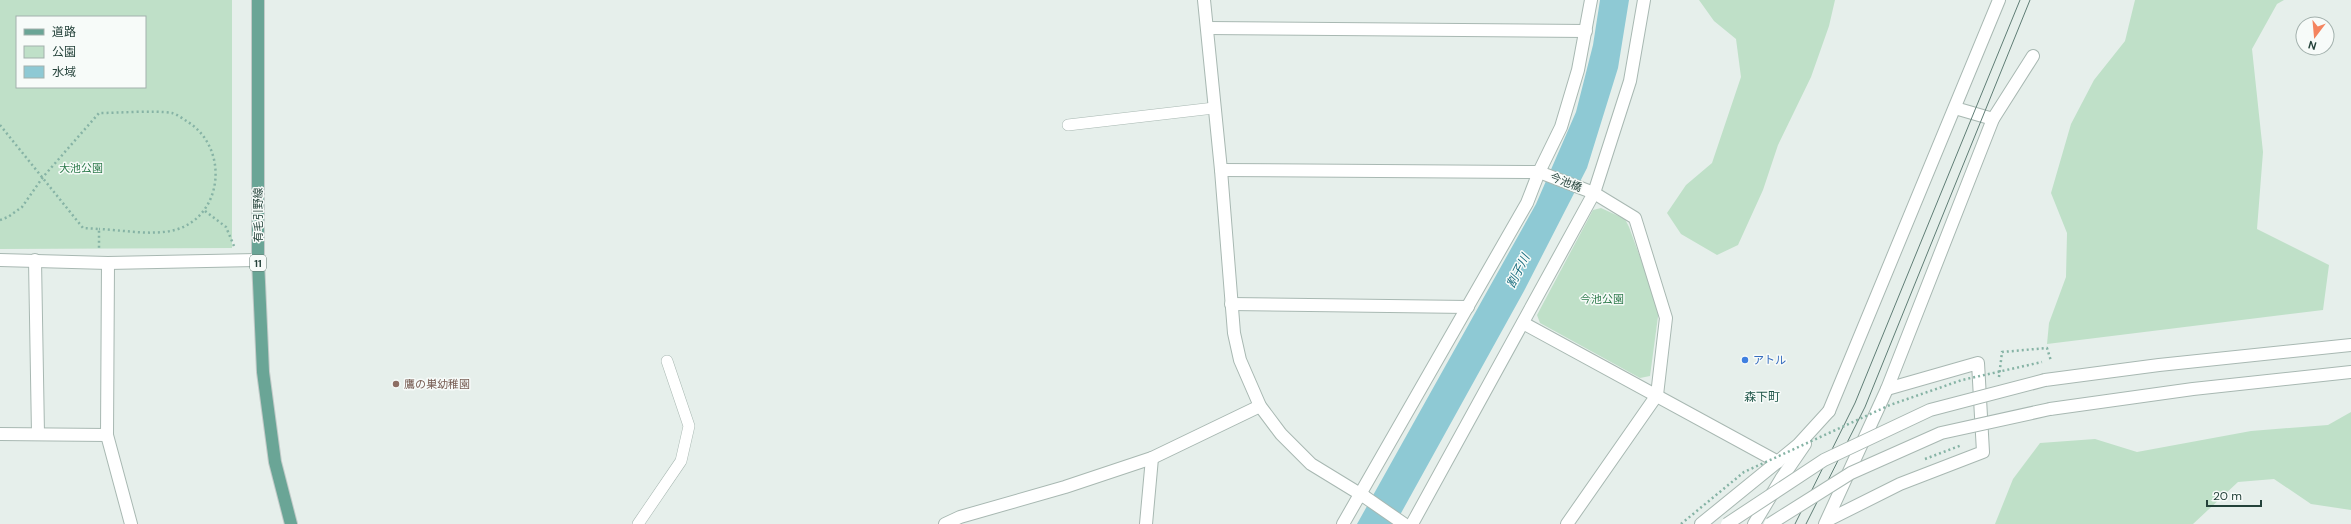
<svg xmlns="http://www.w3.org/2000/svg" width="2351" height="524" viewBox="0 0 2351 524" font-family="'DM Sans','Noto Sans JP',sans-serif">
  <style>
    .green { fill: #bfe0c8; fill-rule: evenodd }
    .water { fill: #8ec9d4 }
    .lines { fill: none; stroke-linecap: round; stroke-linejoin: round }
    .service-casing { stroke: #a8b8b2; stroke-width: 12 }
    .minor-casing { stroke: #a8b8b2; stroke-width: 14 }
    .tertiary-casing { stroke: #a8b8b2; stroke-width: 14 }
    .primary-casing { stroke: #c2cac8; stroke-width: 14 }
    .path { stroke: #86b3a5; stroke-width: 2.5; stroke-dasharray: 2 3; stroke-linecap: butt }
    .service { stroke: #fff; stroke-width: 11 }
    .minor { stroke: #fff; stroke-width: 12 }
    .tertiary { stroke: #fff; stroke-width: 12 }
    .primary { stroke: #6aa596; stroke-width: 12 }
    .tram { stroke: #5f7d75; stroke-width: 1 }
    .tertiary-bridge-casing { stroke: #a8b8b2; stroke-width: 14; stroke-linecap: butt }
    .path-bridge { stroke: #86b3a5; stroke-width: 2.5; stroke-dasharray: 2 3; stroke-linecap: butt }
    .tertiary-bridge { stroke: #fff; stroke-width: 12 }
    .shop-dot { fill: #3f7fe0; stroke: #f7fbf9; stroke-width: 1.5 }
    .education-dot { fill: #8d6e63; stroke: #f7fbf9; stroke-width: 1.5 }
    .labels { text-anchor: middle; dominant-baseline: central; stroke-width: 3; stroke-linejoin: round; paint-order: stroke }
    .shield { fill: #f7fbf9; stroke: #637a73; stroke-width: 1 }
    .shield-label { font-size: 10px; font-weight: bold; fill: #24423a }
    .park-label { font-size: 11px; fill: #2d7a4b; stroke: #f7fbf9 }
    .street-label { font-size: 11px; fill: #24423a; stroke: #f7fbf9 }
    .shop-label { font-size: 11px; fill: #366cbe; stroke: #f7fbf9; text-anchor: start }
    .education-label { font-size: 11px; fill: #785e54; stroke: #f7fbf9; text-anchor: start }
    .water-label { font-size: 12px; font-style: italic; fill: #1c6f80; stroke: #f7fbf9 }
    .neighbourhood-label { font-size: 12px; fill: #1f5548; stroke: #f7fbf9 }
  </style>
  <rect width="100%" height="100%" fill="#e6efeb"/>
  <!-- green -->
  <g class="green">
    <path d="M0 0H232V248L0 249ZM17 17H145V87H17Z"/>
    <path d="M1699 0H1835L1829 26 1811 77 1778 145 1763 190 1738 245 1717 255 1681 234 1667 213 1686 185 1712 163 1741 77 1736 39 1714 21Z"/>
    <path d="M2135 0H2284L2277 4 2252 49 2263 152 2257 229 2329 265 2323 310 2047 344 2049 323 2066 277 2067 233 2051 193 2071 124 2094 80 2125 41Z"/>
    <path d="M1601 208 1625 219 1629 227 1659 309 1650 376 1640 378 1540 323 1537 315 1593 210Z"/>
    <path d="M2351 412V510L2311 504 2274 479 2238 482 2193 524H1995L2013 479 2040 443 2095 439 2137 452 2251 431 2328 425Z"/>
  </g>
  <!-- water -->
  <path class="water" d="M1600 0H1629L1618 68 1587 168 1524 291 1395 524H1357L1536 204 1576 112 1593 45Z"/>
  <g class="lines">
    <!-- service casing -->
    <g class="service-casing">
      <g id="service">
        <path d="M1068 125 1214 108"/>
        <path d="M638 524 681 461 689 426 667 361"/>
      </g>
    </g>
    <!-- minor casing -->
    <g class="minor-casing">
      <g id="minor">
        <path d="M1204 0 1221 170 1234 333 1240 360 1260 406 1281 434 1311 464 1365 497"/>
        <path d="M1207 28 1586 31"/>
        <path d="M1955 108 1993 119"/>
        <path d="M1221 170 1539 172 1594 193 1635 218 1666 318 1657 395 1567 524"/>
        <path d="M0 260 108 263 258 260"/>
        <path d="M35 260 38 434"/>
        <path d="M108 263 107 435 131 524"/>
        <path d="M1231 304 1468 307"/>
        <path d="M1523 323 1778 462"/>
        <path d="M0 434 107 435"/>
        <path d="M1828 520 1900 484 1983 452 1978 363 1887 389"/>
        <path d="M945 524 960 517 1065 487 1152 458 1260 406"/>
        <path d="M1146 524 1152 458"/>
        <path d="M1343 524 1527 203 1539 172 1561 127 1578 70 1591 0"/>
        <path d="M1412 524 1594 193 1630 81 1644 0"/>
        <path d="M1701 524 1798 445 1829 411"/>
        <path d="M1754 524 1781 479 1805 444"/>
        <path d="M1825 524 1887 389 1993 119 2033 56"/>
      </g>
    </g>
    <!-- tertiary casing -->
    <g class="tertiary-casing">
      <g id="tertiary">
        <path d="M2045 380 2159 365 2351 345"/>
        <path d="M2050 409 2193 389 2351 372"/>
        <path d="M1829 411 1999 0"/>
        <path d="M1365 497 1404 524"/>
      </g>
    </g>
    <!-- primary casing -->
    <g class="primary-casing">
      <path id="primary" d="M258 0V260L263 372 275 462 291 524"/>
    </g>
    <!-- path -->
    <g class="path">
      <path d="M0 125 83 228 99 229V249"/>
      <path d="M205 211 226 227 234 246"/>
      <path d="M0 220 8 217 22 207 43 177 99 113C119 113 154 110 172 113 177 114 183 119 188 122 229 148 224 216 175 230 152 236 123 230 99 229"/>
      <path d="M1999 377 2002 352 2047 348 2051 361"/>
    </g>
    <!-- service -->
    <use href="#service" class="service"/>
    <!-- minor -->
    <use href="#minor" class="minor"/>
    <!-- tertiary -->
    <use href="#tertiary" class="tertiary"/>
    <!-- primary -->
    <use href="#primary" class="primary"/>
    <!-- tram -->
    <g class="tram">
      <path d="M1795 524 1855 403 2020 0"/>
      <path d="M1806 524 1865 407 2030 0"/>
    </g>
    <!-- tertiary-bridge casing -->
    <g class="tertiary-bridge-casing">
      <g id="tertiary-bridge">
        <path d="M1727 524 1824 460 1930 410 2045 380"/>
        <path d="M1770 524 1851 473 1941 433 2050 409"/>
      </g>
    </g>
    <!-- path-bridge -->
    <g class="path-bridge">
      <path d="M1925 459 1962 445"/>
      <path d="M1681 524 1744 472 1890 405 1962 380 2042 362"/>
    </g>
    <!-- tertiary-bridge -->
    <use href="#tertiary-bridge" class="tertiary-bridge"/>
  </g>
  <!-- markers -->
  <circle class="shop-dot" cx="1745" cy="360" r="4"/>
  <circle class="education-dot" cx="396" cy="384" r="4"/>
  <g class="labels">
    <!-- shield labels -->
    <rect class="shield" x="250" y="255" width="16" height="16" rx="3"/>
    <g class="shield-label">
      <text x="258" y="263">11</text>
    </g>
    <!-- park labels -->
    <g class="park-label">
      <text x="81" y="168">大池公園</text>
      <text x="1602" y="299">今池公園</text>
    </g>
    <!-- street labels -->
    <g class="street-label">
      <text transform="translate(1566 182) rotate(21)">今池橋</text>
      <text transform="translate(258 215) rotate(-90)">有毛引野線</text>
    </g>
    <!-- shop labels -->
    <g class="shop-label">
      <text x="1753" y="360">アトル</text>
    </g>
    <!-- education labels -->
    <g class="education-label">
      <text x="404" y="384">鷹の巣幼稚園</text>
    </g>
    <!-- water labels -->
    <g class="water-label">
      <text transform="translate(1518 271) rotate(-63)">割子川</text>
    </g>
    <!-- neighbourhood labels -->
    <g class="neighbourhood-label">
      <text x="1762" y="397">森下町</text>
    </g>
  </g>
  <!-- legend -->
  <rect x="16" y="16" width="130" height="72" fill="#f7fbf9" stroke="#a3b1ad"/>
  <rect x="24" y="29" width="20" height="6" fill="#6aa596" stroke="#a3b1ad"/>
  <text x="52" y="36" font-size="12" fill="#24423a">道路</text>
  <rect x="24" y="46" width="20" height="12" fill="#bfe0c8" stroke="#a3b1ad"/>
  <text x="52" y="56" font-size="12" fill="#24423a">公園</text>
  <rect x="24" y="66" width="20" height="12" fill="#8ec9d4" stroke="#a3b1ad"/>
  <text x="52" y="76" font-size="12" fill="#24423a">水域</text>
  <!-- north arrow -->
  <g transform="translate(2315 36) rotate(196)"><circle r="19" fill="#f7fbf9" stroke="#a3b1ad"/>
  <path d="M0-3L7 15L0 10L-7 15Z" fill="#f4845f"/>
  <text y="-6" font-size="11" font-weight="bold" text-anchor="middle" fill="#24423a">N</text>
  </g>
  <!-- scale -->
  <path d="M2207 500v6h54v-6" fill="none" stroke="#24423a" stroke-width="2"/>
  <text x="2213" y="500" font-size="12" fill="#24423a" stroke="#f7fbf9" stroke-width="3" paint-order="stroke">20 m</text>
</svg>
